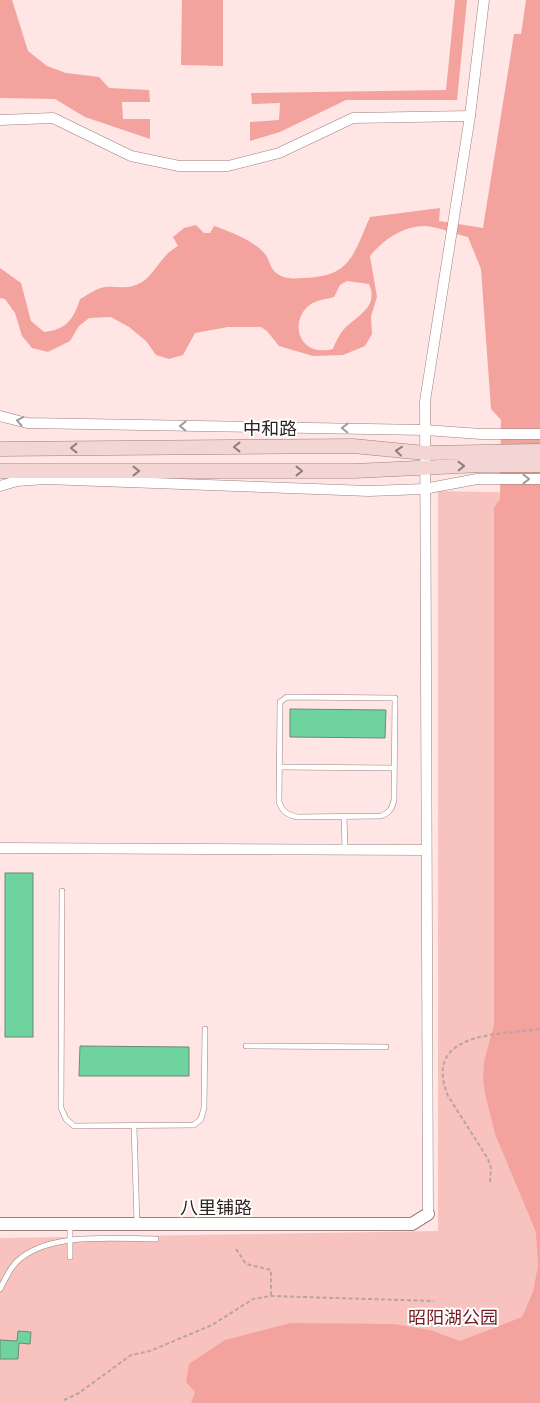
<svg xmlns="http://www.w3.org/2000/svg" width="540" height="1403" viewBox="0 0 540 1403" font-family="Inter,'Noto Sans SC',sans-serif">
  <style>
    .green { fill: #f8c2bf }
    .water { fill: #f3a29e; fill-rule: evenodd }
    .building { fill: #6ed39f; stroke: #6f887a }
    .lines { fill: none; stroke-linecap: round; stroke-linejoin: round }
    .service-casing { stroke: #9d807e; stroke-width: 6 }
    .minor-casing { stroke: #9d807e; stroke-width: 11 }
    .tertiary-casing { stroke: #9d807e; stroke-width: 14 }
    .secondary-casing { stroke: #9d807e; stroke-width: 15 }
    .path { stroke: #baa4a3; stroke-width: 2; stroke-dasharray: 4 2.5; stroke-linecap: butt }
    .service { stroke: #fff; stroke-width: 5 }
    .minor { stroke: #fff; stroke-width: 10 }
    .tertiary { stroke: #fff; stroke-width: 12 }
    .secondary { stroke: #f3d5d4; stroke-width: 14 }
    .oneway { stroke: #a19c9c }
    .oneway2 { stroke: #917c7c }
    .labels { text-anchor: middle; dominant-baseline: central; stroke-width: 4; stroke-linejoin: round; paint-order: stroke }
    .street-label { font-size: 18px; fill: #2f2323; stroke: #fff }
    .park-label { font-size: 18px; fill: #721a20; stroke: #fff }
  </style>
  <rect width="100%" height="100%" fill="#ffe5e3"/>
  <!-- green -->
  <path class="green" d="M438 491 540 493V1403H0V1238L438 1231Z"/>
  <!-- water -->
  <g class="water">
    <path d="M0 0H12L28 51 47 66 66 73 99 77 109 88 149 90 150 102H122L123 119H150V139L85 117 55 99 0 98Z"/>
    <path d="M182 0H223V66L181 65Z"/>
    <path d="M455 0H467L457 100H346L280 132 250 141V122L279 120 280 103 252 104 251 93 446 90Z"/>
    <path d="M526 0H540V1403H191L195 1392 186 1382 189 1364 225 1340 291 1323 394 1324 430 1330 460 1341 522 1317 533 1292 538 1266 536 1232 495 1134 486 1098 483 1080 484 1062 494 1025V508L500 499 501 420 491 409 481 269 468 237C455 234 439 227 426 226 403 226 384 239 370 256L377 297 371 316 372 334 365 346 343 355 313 356 279 346 267 331 261 327H228L195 333 183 355 169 359 156 355 146 341 129 327 111 317 89 318 79 326 70 341 48 352 32 348 22 336 15 313 5 299 0 298V268L21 283 31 321 44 332C66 330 74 319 80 299 88 295 96 288 105 287 115 286 127 289 136 285 155 278 157 258 178 246L173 237 184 228 196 225 204 233H210L214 226C231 232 253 240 265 254 269 259 270 266 274 271 282 279 293 279 303 278 351 277 353 255 370 217L440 208 439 221 483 228 514 34H521ZM347 281 369 284C379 307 357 316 345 328 339 335 336 341 333 349 298 358 288 320 311 304 317 300 327 299 334 297L340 285Z"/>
  </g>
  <!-- building -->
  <g class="building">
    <path d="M290 709 386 710 385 738 290 737Z"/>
    <rect x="5" y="873" width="28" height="164"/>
    <path d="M80 1046 189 1047V1076H79Z"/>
    <path d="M18 1331 31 1332 30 1344 19 1343 18 1359H0V1340L17 1341Z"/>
  </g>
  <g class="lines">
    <!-- service casing -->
    <g class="service-casing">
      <g id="service">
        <path d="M287 697 395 698 394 800C392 809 389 813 381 816L298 817C287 815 283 812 279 802L280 702Z"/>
        <path d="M279 767 394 768"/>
        <path d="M344 816 345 849"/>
        <path d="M62 891 61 1108 66 1119 74 1126 194 1125 201 1119 204 1108 205 1029"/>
        <path d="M246 1046 386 1047"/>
        <path d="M134 1126 137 1223"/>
        <path d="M70 1257V1225"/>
        <path d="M0 1289C6 1278 11 1265 21 1258 54 1232 116 1239 156 1239"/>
      </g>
    </g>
    <!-- minor casing -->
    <g class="minor-casing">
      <g id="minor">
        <path d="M0 120 53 118 131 156 179 166H228L279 153 353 118 470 116"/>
        <path d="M0 416 27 423 425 430 481 434H540"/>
        <path d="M0 486 17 481 45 479 369 491 424 489 477 479H540"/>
        <path d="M0 848 426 850"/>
        <path d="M428 1214 425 401 470 116 484 0"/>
      </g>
    </g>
    <!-- tertiary casing -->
    <g class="tertiary-casing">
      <path id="tertiary" d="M0 1224H412L428 1214"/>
    </g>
    <!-- secondary casing -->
    <g class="secondary-casing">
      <g id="secondary">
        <path d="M0 449 353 446 425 453 540 451"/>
        <path d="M0 471H354L482 465H540"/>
      </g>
    </g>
    <!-- path -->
    <g class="path">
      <path d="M490 1182 491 1168 488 1159 448 1096C422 1031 499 1035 540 1029"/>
      <path d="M236 1249 246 1264 271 1270V1296"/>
      <path d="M64 1400 79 1393 131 1355 150 1351 212 1325 253 1299 271 1296 434 1301"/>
    </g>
    <!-- service -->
    <use href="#service" class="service"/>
    <!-- minor -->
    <use href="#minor" class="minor"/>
    <!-- tertiary -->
    <use href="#tertiary" class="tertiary"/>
    <!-- secondary -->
    <use href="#secondary" class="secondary"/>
  </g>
  <!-- one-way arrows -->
  <defs><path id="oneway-chevron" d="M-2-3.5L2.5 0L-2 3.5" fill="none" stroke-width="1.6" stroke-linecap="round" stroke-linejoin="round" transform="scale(1.25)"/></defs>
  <g class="oneway">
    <use href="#oneway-chevron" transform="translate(20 421) rotate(-169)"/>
    <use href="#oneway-chevron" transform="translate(183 426) rotate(-179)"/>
    <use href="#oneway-chevron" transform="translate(345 428) rotate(-179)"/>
    <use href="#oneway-chevron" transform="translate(526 479)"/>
  </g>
  <g class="oneway2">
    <use href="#oneway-chevron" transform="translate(237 447) rotate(180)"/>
    <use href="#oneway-chevron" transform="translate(74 448) rotate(180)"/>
    <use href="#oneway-chevron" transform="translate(399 451) rotate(-174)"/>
    <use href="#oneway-chevron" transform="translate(461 466) rotate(-2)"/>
    <use href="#oneway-chevron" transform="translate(136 471)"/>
    <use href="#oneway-chevron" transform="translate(299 471)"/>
  </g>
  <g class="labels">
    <!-- street labels -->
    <g class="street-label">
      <text x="270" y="428">中和路</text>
      <text x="216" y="1207">八里铺路</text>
    </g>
    <!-- park labels -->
    <g class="park-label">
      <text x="453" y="1317">昭阳湖公园</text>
    </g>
  </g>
</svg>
